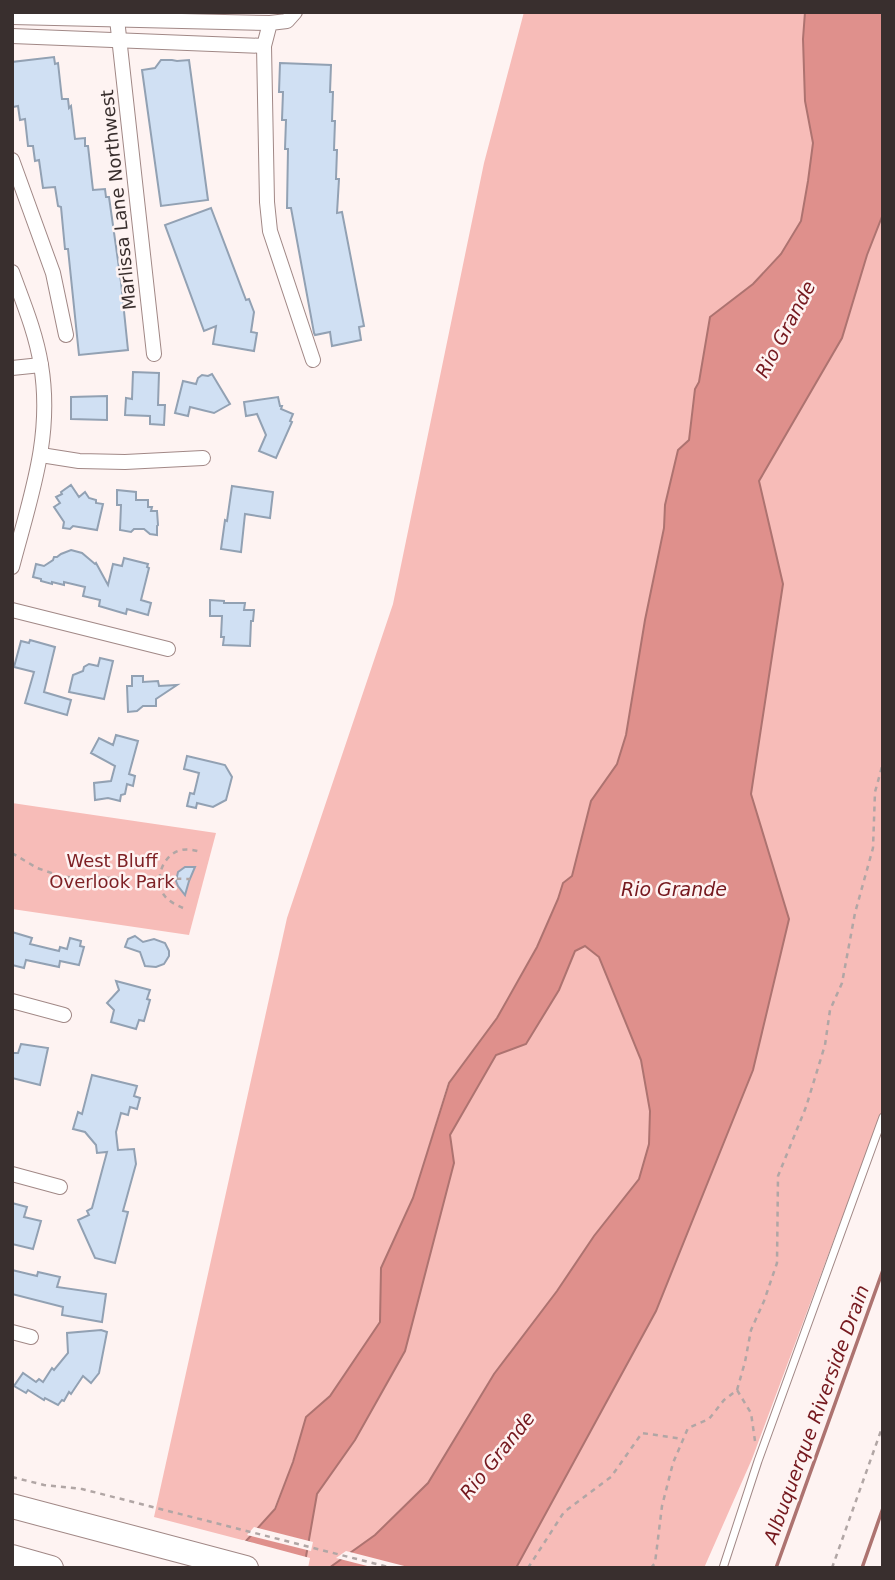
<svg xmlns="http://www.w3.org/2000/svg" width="895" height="1580" viewBox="0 0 895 1580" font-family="'DejaVu Sans',sans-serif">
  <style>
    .green { fill: #f7bcb8 }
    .water { fill: #df908c; stroke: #ad7370; stroke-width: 2 }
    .pier { fill: #fef3f2 }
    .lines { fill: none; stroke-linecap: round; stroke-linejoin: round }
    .stream { stroke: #ad7370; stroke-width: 3.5 }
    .building { fill: #d0e0f3; stroke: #92a1b3; stroke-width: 2 }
    .service-casing { stroke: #a18886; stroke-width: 9 }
    .minor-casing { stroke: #a18886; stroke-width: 16 }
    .motorway-casing { stroke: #a18886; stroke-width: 26 }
    .path { stroke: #b1a6a5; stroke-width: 2.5; stroke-dasharray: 5 5; stroke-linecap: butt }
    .service { stroke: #fff; stroke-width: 7 }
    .minor { stroke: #fff; stroke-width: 14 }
    .motorway { stroke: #fff; stroke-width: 24 }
    .labels { text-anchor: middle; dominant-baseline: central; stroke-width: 5; stroke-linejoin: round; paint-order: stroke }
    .street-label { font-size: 18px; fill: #392f2e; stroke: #fef3f2 }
    .park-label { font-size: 18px; fill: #7e2125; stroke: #fef3f2 }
    .water-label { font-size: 19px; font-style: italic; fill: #75181e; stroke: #fef3f2 }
  </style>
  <rect width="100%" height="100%" fill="#fef3f2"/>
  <!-- green -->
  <g class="green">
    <path d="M524 12H805L803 39 805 101 813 143 808 181 801 221 781 254 753 284 710 317 699 382 695 389 689 441 678 450 665 505 664 528 645 620 626 735 617 764 591 801 572 876 563 883 558 899 537 947 497 1018 448 1083 413 1198 381 1268 380 1322 330 1396 306 1417 293 1462 274 1509 246 1541 154 1517 287 918 393 604 484 163Z"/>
    <path d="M883 214V1108L752 1459 704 1568H516L656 1311 789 919 751 794 783 584 759 481 842 338 867 255Z"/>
    <path d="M12 803 216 833 189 935 12 909Z"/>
    <path d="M585 946 599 957 641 1060 650 1111 649 1144 639 1179 594 1236 557 1291 494 1374 428 1483 375 1535 329 1568H304L317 1494 355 1440 442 1207 454 1163 450 1135 496 1055 526 1044 559 990 575 951Z"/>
  </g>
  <!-- water -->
  <path class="water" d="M805 12H883V214L867 255 842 338 759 481 783 584 751 794 789 919 753 1070 656 1311 516 1568H329L375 1535 428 1483 494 1374 557 1291 594 1236 639 1179 649 1144 650 1111 641 1060 599 957 585 946 575 951 559 990 526 1044 496 1055 450 1135 454 1163 405 1351 355 1440 317 1494 304 1568 246 1541 275 1509 293 1462 306 1417 330 1396 380 1322 381 1268 413 1198 449 1083 497 1018 537 947 558 899 563 883 572 876 591 801 617 764 626 735 645 620 664 528 665 505 678 450 689 440 695 389 699 382 710 317 753 284 781 254 801 221 808 181 813 143 805 101 803 39Z"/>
  <!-- pier -->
  <g class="pier">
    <path d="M254 1527 313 1542 311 1551 247 1535Z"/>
    <path d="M243 1540 310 1558 308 1568H239Z"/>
    <path d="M346 1551 412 1568H375L336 1558Z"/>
  </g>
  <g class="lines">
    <!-- stream -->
    <g class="stream">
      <path d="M776 1568 883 1270"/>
      <path d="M862 1568 883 1508"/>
    </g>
  </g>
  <!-- building -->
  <g class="building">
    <path d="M54 57 55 64 58 63 62 99H68L69 108 71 106 75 139 85 138V146H88L93 190 105 189 106 197H109L121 282 128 350 79 355 68 249H65L61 207 58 206 55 187 43 188 39 160 35 161 33 146H28L25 119 20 120 18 106 13 107 12 62Z"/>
    <path d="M161 60H172L177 61 189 60 208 200 161 206 142 70 155 68Z"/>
    <path d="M280 63 331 65 330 92H333L332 121H335L334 150H337L336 179H339L337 213 342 212 364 326 359 327 361 340 332 346 330 332 315 335 314 333 291 208H287L288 149H285L286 120H282L283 92H279Z"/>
    <path d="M211 208 246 300 249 299 254 312 251 332 257 333 254 351 213 344 216 326 204 331 165 225Z"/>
    <path d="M133 372 159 373 158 405H165L164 425 150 424V416L125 415 126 398 132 399Z"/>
    <path d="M212 374 230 404 214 413 190 407 188 416 175 413 183 381 196 384 198 378 202 375 208 376Z"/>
    <path d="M107 396V420L71 419V397Z"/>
    <path d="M278 397 280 406H282L281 409 293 414 290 421 292 422 276 458 259 451 266 435 257 414 246 416 244 402Z"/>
    <path d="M71 485 79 497 85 492 89 498 96 500V503L103 504 97 530 73 526 70 529 63 528 64 522 54 507 60 503 56 497 62 494 61 492Z"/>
    <path d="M232 486 273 492 270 518 245 514 241 552 221 549 225 520 227 521Z"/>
    <path d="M117 490 136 492V500H148V507H152L151 511H157L158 525 157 526V535L150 534 144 529H134L131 532 120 530 121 505H117Z"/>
    <path d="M71 550 82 553 95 564 96 563 108 585 113 564 122 566 124 558 148 564 147 567 149 568 141 600 151 603 148 615 127 609 126 614 99 606 100 600 83 596 85 587 64 582V585L52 582V584L41 581V579L33 577 36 564 44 566 53 560 54 557H57L61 554Z"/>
    <path d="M210 600 224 601V603H245L244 610H254L253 621H251L250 646 223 645 224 637H221L222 616H210Z"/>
    <path d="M30 640 55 647 44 692 71 700 67 715 25 703 34 672 14 667 21 641 29 643Z"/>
    <path d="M100 658 113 661 104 699 69 692 73 675 83 671 84 667 89 664 98 666Z"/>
    <path d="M132 676H143V682L158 681 159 686 177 685 156 699V706H143L137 711 128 712 127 686H132Z"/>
    <path d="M116 735 138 741 129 774 135 776 133 786 127 784 125 794 121 795 120 801 108 798 95 800 94 783 111 781 115 766 91 753 99 738 113 745Z"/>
    <path d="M187 756 225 765 232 777 226 800 213 807 197 803 196 808 187 806 190 793 194 794 199 773 184 769Z"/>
    <path d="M185 867H195L189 881 185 895 178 886 176 881 178 872Z"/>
    <path d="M12 932 32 938 30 944 59 951 60 947 67 949 70 938 81 941 80 946 84 947 79 965 60 961 59 967 26 960 24 968 12 965Z"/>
    <path d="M135 936 143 942 154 939 165 943 169 951V956L164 964 156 967 145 966 140 952 125 947 128 939Z"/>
    <path d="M116 981 150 990 147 999 150 1000 144 1021 139 1020 136 1029 111 1022 114 1010 107 1003 119 990Z"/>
    <path d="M21 1044 48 1048 40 1085 12 1078V1053H18Z"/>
    <path d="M92 1075 137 1086 134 1096 140 1098 137 1109 130 1107 128 1115 121 1113 116 1132 118 1150 134 1149 136 1164 123 1211 128 1212 115 1263 95 1258 78 1220 89 1215 87 1211 92 1208 107 1152 97 1153 96 1145 85 1132 73 1129 78 1112 82 1114Z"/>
    <path d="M12 1203 27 1207 24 1217 41 1221 33 1249 12 1244Z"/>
    <path d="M12 1270 37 1276 38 1272 60 1277 57 1287 106 1294 102 1322 62 1315 63 1307 12 1294Z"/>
    <path d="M101 1330 107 1332 99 1373 91 1383 83 1376 71 1394 69 1392 64 1401 62 1400 58 1405 45 1398 44 1400 28 1390 26 1393 14 1386 23 1373 36 1382 39 1379 43 1382 52 1368 54 1370 68 1353 67 1333Z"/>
  </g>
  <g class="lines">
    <!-- service casing -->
    <g class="service-casing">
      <path id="service" d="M723 1568 758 1461 883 1117"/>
    </g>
    <!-- minor casing -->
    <g class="minor-casing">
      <g id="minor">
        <path d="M295 12 287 21 270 23 264 46 267 202 270 231 313 360"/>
        <path d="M12 17 270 23"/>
        <path d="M117 19 154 354"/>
        <path d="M12 36 264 46"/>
        <path d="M12 160 53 273 66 335"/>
        <path d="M12 272C23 302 36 333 41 365 53 437 30 498 12 567"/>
        <path d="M12 368 41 365"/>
        <path d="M41 455 79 461 125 462 203 458"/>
        <path d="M12 610 168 649"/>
        <path d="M12 1001 64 1015"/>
        <path d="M12 1174 60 1187"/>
        <path d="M12 1332 31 1337"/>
      </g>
    </g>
    <!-- motorway casing -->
    <g class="motorway-casing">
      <g id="motorway">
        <path d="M12 1506 246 1568"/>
        <path d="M12 1557 51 1568"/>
      </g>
    </g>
    <!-- path -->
    <g class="path">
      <path d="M12 853 37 868 63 877 190 879"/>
      <path d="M183 908C176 905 168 901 164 895 154 880 162 857 178 851 186 848 194 850 201 852"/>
      <path d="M737 1390 745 1362 751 1330 764 1301 777 1263 778 1176 806 1107 825 1045 830 1010 842 983 855 913 873 848 875 792 883 763"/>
      <path d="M12 1477 44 1485 82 1489 392 1568"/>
      <path d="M528 1568 564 1512 611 1477 642 1433 683 1439"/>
      <path d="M651 1568 655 1563 662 1506 673 1463 688 1428 709 1419 724 1400 737 1390 751 1413 755 1441"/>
      <path d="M832 1568 883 1425"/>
    </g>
    <!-- service -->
    <use href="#service" class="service"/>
    <!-- minor -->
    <use href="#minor" class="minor"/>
    <!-- motorway -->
    <use href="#motorway" class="motorway"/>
  </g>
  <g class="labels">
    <!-- street labels -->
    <g class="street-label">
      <text transform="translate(118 200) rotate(-96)">Marlissa Lane Northwest</text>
    </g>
    <!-- park labels -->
    <g class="park-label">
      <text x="112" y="860">West Bluff<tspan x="112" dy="21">Overlook Park</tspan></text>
    </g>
    <!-- water labels -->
    <g class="water-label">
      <text transform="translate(785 329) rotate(-62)">Rio Grande</text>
      <text x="674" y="889">Rio Grande</text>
      <text transform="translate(816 1414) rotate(-70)">Albuquerque Riverside Drain</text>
      <text transform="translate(497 1455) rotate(-51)">Rio Grande</text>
    </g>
  </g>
  <!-- border -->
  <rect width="895" height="1580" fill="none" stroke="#392f2e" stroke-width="28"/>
</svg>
